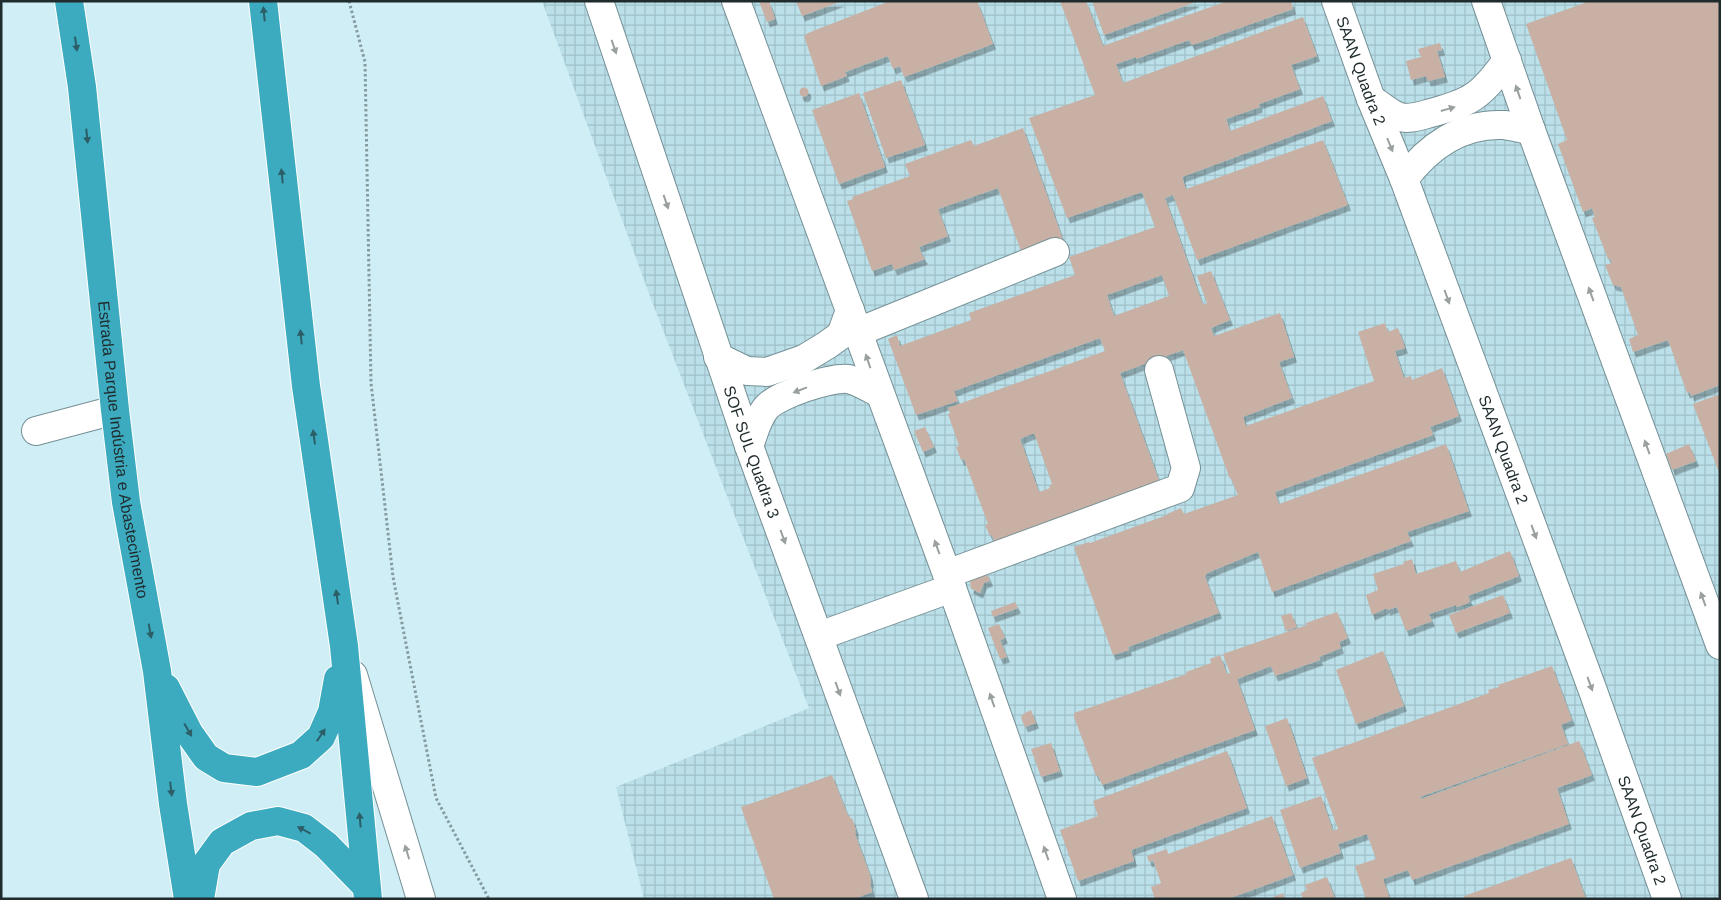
<svg xmlns="http://www.w3.org/2000/svg" width="1721" height="900" viewBox="0 0 1721 900" font-family="Helvetica,sans-serif">
  <style>
    .industrial { fill: url(#industrial-grid) }
    .building { fill: #c8b0a4; fill-rule: evenodd; filter: url(#shadow) }
    .lines { fill: none; stroke-linecap: round; stroke-linejoin: round }
    .minor-casing { stroke: #759096; stroke-width: 30 }
    .highway-casing { stroke: #fff; stroke-width: 30 }
    .path { stroke: #849ba0; stroke-width: 3; stroke-dasharray: 2.5 2.5; stroke-linecap: butt }
    .minor { stroke: #fff; stroke-width: 28 }
    .highway { stroke: #3caabf; stroke-width: 28 }
    .oneway { fill: #2b5e67 }
    .oneway2 { fill: #9aa0a0 }
    .labels { text-anchor: middle; dominant-baseline: central; stroke-width: 5; stroke-linejoin: round; paint-order: stroke }
    .street-label { font-size: 16px; fill: #1f2b2d; stroke: #e7f9fd }
  </style>
  <defs>
    <pattern id="industrial-grid" width="8" height="8" patternUnits="userSpaceOnUse" patternTransform="scale(1.25)"><rect width="8" height="8" fill="#bbe0e9"/><path d="M0 4h8M4 0v8" fill="none" stroke="#a0c0c8"/></pattern>
    <filter id="shadow"><feDropShadow dx="3" dy="5.5" stdDeviation="0" flood-color="#0004"/></filter>
  </defs>
  <rect width="100%" height="100%" fill="#d0eef5"/>
  <!-- industrial -->
  <path class="industrial" d="M542 1H1720V899H644L616 787 809 708 651 299Z"/>
  <!-- building -->
  <g class="building">
    <path d="M759 1H769L775 19 767 22Z"/>
    <path d="M796 1H842L802 16Z"/>
    <path d="M890 1H977L993 44 904 77 900 66 893 69 888 56 845 72 847 76 821 86 804 36 808 33Z"/>
    <path d="M1060 1H1086L1103 46 1227 1H1291L1293 9 1192 45 1189 40 1136 59V57L1116 64 1123 83 1303 17 1317 56 1291 65 1300 89 1259 104 1260 107 1226 119 1230 131 1323 96 1332 121 1182 177 1186 189 1323 140 1348 205 1197 260 1173 195 1165 198 1203 305 1207 303 1197 276 1211 271 1230 320 1211 328 1214 336 1280 313 1294 357 1279 362 1292 398 1243 417 1246 426 1374 381 1358 332 1385 323 1388 332 1398 328 1405 348 1395 351 1404 378 1411 376 1412 380 1442 368 1459 416 1430 427 1433 435 1275 492 1279 504 1446 444 1469 511 1407 532 1411 541 1272 592 1258 552 1207 573 1205 577 1219 613 1128 647 1129 650 1113 655 1074 547 1089 542 1090 543 1167 515V514L1181 508 1184 514 1238 495 1231 478 1230 479 1183 350 1120 373 1161 486 996 548 992 535 990 536 985 525 988 524 964 459 961 460 956 447 959 446 948 414 950 413 948 408 1105 351 1100 338 954 391 958 401 916 415 888 339 897 335 900 346 971 320 969 313 1075 275 1069 257 1155 227 1142 192 1067 218 1029 118 1095 95ZM1162 275 1169 296 1114 316 1107 295ZM1034 433 1052 484 1049 486 1050 488 1039 492 1020 439Z"/>
    <path d="M1092 1H1196V2L1104 35Z"/>
    <path d="M1590 1H1720V385L1691 396 1690 392 1687 393 1668 340 1633 352 1629 339 1638 335 1621 287 1613 285 1605 265 1612 263 1610 259H1608L1592 218 1595 217 1592 208 1583 212 1558 144 1567 140 1526 24Z"/>
    <path d="M1440 43 1442 50 1437 51 1445 77 1428 81 1426 76 1411 80 1406 61 1421 57 1418 49Z"/>
    <path d="M901 80 925 145 886 158 863 93Z"/>
    <circle cx="804" cy="92" r="4.5"/>
    <path d="M859 93 885 167 839 184 812 110Z"/>
    <path d="M1023 128 1063 240 1022 254 998 188 938 209 948 236 919 247 923 257H924L925 259 894 270 892 264 872 271 847 201 853 199 852 197 910 176 905 164 971 140 974 146Z"/>
    <path d="M1720 394V475L1693 404Z"/>
    <path d="M925 427 934 447 923 452 914 431Z"/>
    <path d="M1689 444 1696 461 1672 470 1666 454Z"/>
    <path d="M1510 551 1519 576 1468 596 1470 601 1466 604 1457 607 1456 605 1429 614 1432 621 1406 631 1397 607 1387 610V608L1372 615 1366 595 1378 590 1373 574 1404 564 1403 562 1412 559 1416 574 1456 561 1460 572Z"/>
    <path d="M986 571 990 581 984 583 980 593 970 588 971 586 969 578Z"/>
    <path d="M1503 595 1510 613 1456 633 1449 615Z"/>
    <path d="M1015 602 1018 608 993 617 991 611Z"/>
    <path d="M1337 612 1348 638 1339 642 1341 648 1319 657 1320 660 1275 676 1271 666 1237 679 1255 730 1102 785 1098 775 1096 776 1074 717V713L1187 674 1186 672 1211 663 1210 659 1220 655 1227 674 1230 673 1223 654 1307 625 1306 623Z"/>
    <path d="M1291 613 1297 627 1286 631 1281 616Z"/>
    <path d="M999 624 1005 638 1000 640 1007 657 1000 659 988 628Z"/>
    <path d="M1383 651 1404 706 1356 724 1336 670Z"/>
    <path d="M1552 666 1572 720 1561 725 1568 744 1420 797 1421 799 1579 741 1592 775 1557 788 1569 824 1412 880 1408 870 1383 879 1390 899H1366L1355 866 1376 859 1367 834 1338 844 1341 853 1300 868 1280 810 1321 796 1333 831 1338 829 1312 758 1489 693 1488 690 1499 687 1498 685Z"/>
    <path d="M1031 710 1036 723 1025 727 1021 718 1023 714Z"/>
    <path d="M1287 718 1307 778 1286 786 1265 726Z"/>
    <path d="M1051 743 1060 771 1041 777 1031 749Z"/>
    <path d="M1227 751 1247 808 1131 850 1134 861 1078 881 1060 830 1098 816 1093 801Z"/>
    <path d="M832 775 848 816 849 815 851 819 852 818 856 830H855L856 834H855L870 875 871 883H870L872 892 854 899H774L741 807Z"/>
    <path d="M1272 816 1293 875 1228 899H1167V897L1155 899 1151 887 1161 883 1153 860 1149 862 1147 856 1167 849 1168 854Z"/>
    <path d="M1571 858 1586 899H1465L1464 896Z"/>
    <path d="M1327 877 1335 899H1303L1301 893 1307 890 1305 885Z"/>
    <path d="M1283 893 1285 899H1269Z"/>
  </g>
  <g class="lines">
    <!-- minor casing -->
    <g class="minor-casing">
      <g id="minor">
        <path id="s1" d="M599 1 749 446 914 899"/>
        <path d="M736 1 952 588 1062 899"/>
        <path id="s2" d="M1336 1 1371 99 1404 179 1593 691 1667 899"/>
        <path d="M1486 1 1531 130 1720 645"/>
        <path d="M1371 99C1379 104 1388 112 1397 116 1406 120 1417 117 1427 114 1470 103 1481 97 1507 60"/>
        <path d="M1404 179C1428 147 1461 123 1504 125 1512 126 1522 129 1531 130"/>
        <path d="M858 332 1055 252"/>
        <path d="M718 357 747 371 767 372 804 359 827 345 841 335 850 310"/>
        <path d="M36 431 115 410"/>
        <path d="M749 446C754 433 757 419 766 408 776 395 831 377 848 379 856 380 871 389 879 393"/>
        <path d="M947 574 1180 488 1186 468 1159 370"/>
        <path d="M819 636 952 588"/>
        <path d="M353 675 421 899"/>
      </g>
    </g>
    <!-- highway casing -->
    <g class="highway-casing">
      <g id="highway">
        <path id="s3" d="M69 1 82 87 115 410 126 502 157 671 173 804 188 899"/>
        <path d="M263 1 306 386 344 646 368 899"/>
        <path d="M166 688 189 733 206 757 224 768 257 772 301 755 321 737 332 712 338 679"/>
        <path d="M200 899 206 864 222 842 251 826 278 821 304 828 326 845 366 886"/>
      </g>
    </g>
    <!-- path -->
    <path class="path" d="M349 1 365 62 371 383 393 577 436 798 489 899"/>
    <!-- minor -->
    <use href="#minor" class="minor"/>
    <!-- highway -->
    <use href="#highway" class="highway"/>
  </g>
  <!-- one-way arrows -->
  <defs><path id="oneway-solid" d="M-6-.8H1V-3.2L6.5 0L1 3.2V.8H-6Z" transform="scale(1.25)"/></defs>
  <g class="oneway">
    <use href="#oneway-solid" transform="translate(264 14) rotate(-96)"/>
    <use href="#oneway-solid" transform="translate(76 44) rotate(82)"/>
    <use href="#oneway-solid" transform="translate(87 136) rotate(84)"/>
    <use href="#oneway-solid" transform="translate(282 176) rotate(-96)"/>
    <use href="#oneway-solid" transform="translate(301 337) rotate(-96)"/>
    <use href="#oneway-solid" transform="translate(314 437) rotate(-98)"/>
    <use href="#oneway-solid" transform="translate(337 597) rotate(-98)"/>
    <use href="#oneway-solid" transform="translate(150 631) rotate(80)"/>
    <use href="#oneway-solid" transform="translate(188 730) rotate(60)"/>
    <use href="#oneway-solid" transform="translate(321 735) rotate(-56)"/>
    <use href="#oneway-solid" transform="translate(171 789) rotate(83)"/>
    <use href="#oneway-solid" transform="translate(360 820) rotate(-95)"/>
    <use href="#oneway-solid" transform="translate(304 830) rotate(-152)"/>
  </g>
  <g class="oneway2">
    <use href="#oneway-solid" transform="translate(614 47) rotate(71)"/>
    <use href="#oneway-solid" transform="translate(1518 92) rotate(-109)"/>
    <use href="#oneway-solid" transform="translate(1448 109) rotate(-16)"/>
    <use href="#oneway-solid" transform="translate(1390 145) rotate(68)"/>
    <use href="#oneway-solid" transform="translate(666 202) rotate(71)"/>
    <use href="#oneway-solid" transform="translate(1591 294) rotate(-110)"/>
    <use href="#oneway-solid" transform="translate(1447 297) rotate(70)"/>
    <use href="#oneway-solid" transform="translate(868 361) rotate(-109)"/>
    <use href="#oneway-solid" transform="translate(800 390) rotate(159)"/>
    <use href="#oneway-solid" transform="translate(1647 447) rotate(-110)"/>
    <use href="#oneway-solid" transform="translate(1534 532) rotate(70)"/>
    <use href="#oneway-solid" transform="translate(783 537) rotate(70)"/>
    <use href="#oneway-solid" transform="translate(937 547) rotate(-110)"/>
    <use href="#oneway-solid" transform="translate(1703 599) rotate(-110)"/>
    <use href="#oneway-solid" transform="translate(1590 684) rotate(70)"/>
    <use href="#oneway-solid" transform="translate(838 689) rotate(70)"/>
    <use href="#oneway-solid" transform="translate(992 700) rotate(-109)"/>
    <use href="#oneway-solid" transform="translate(407 852) rotate(-107)"/>
    <use href="#oneway-solid" transform="translate(1046 853) rotate(-109)"/>
  </g>
  <g class="labels">
    <!-- street labels -->
    <g class="street-label">
      <text stroke="none"><textPath href="#s2" startOffset="74">SAAN Quadra 2</textPath></text>
      <text stroke="none"><textPath href="#s2" startOffset="479">SAAN Quadra 2</textPath></text>
      <text stroke="none"><textPath href="#s3" startOffset="452">Estrada Parque Indústria e Abastecimento</textPath></text>
      <text stroke="none"><textPath href="#s1" startOffset="476">SOF SUL Quadra 3</textPath></text>
      <text stroke="none"><textPath href="#s2" startOffset="884">SAAN Quadra 2</textPath></text>
    </g>
  </g>
  <!-- border -->
  <rect width="1721" height="900" fill="none" stroke="#1f2b2d" stroke-width="5"/>
</svg>
